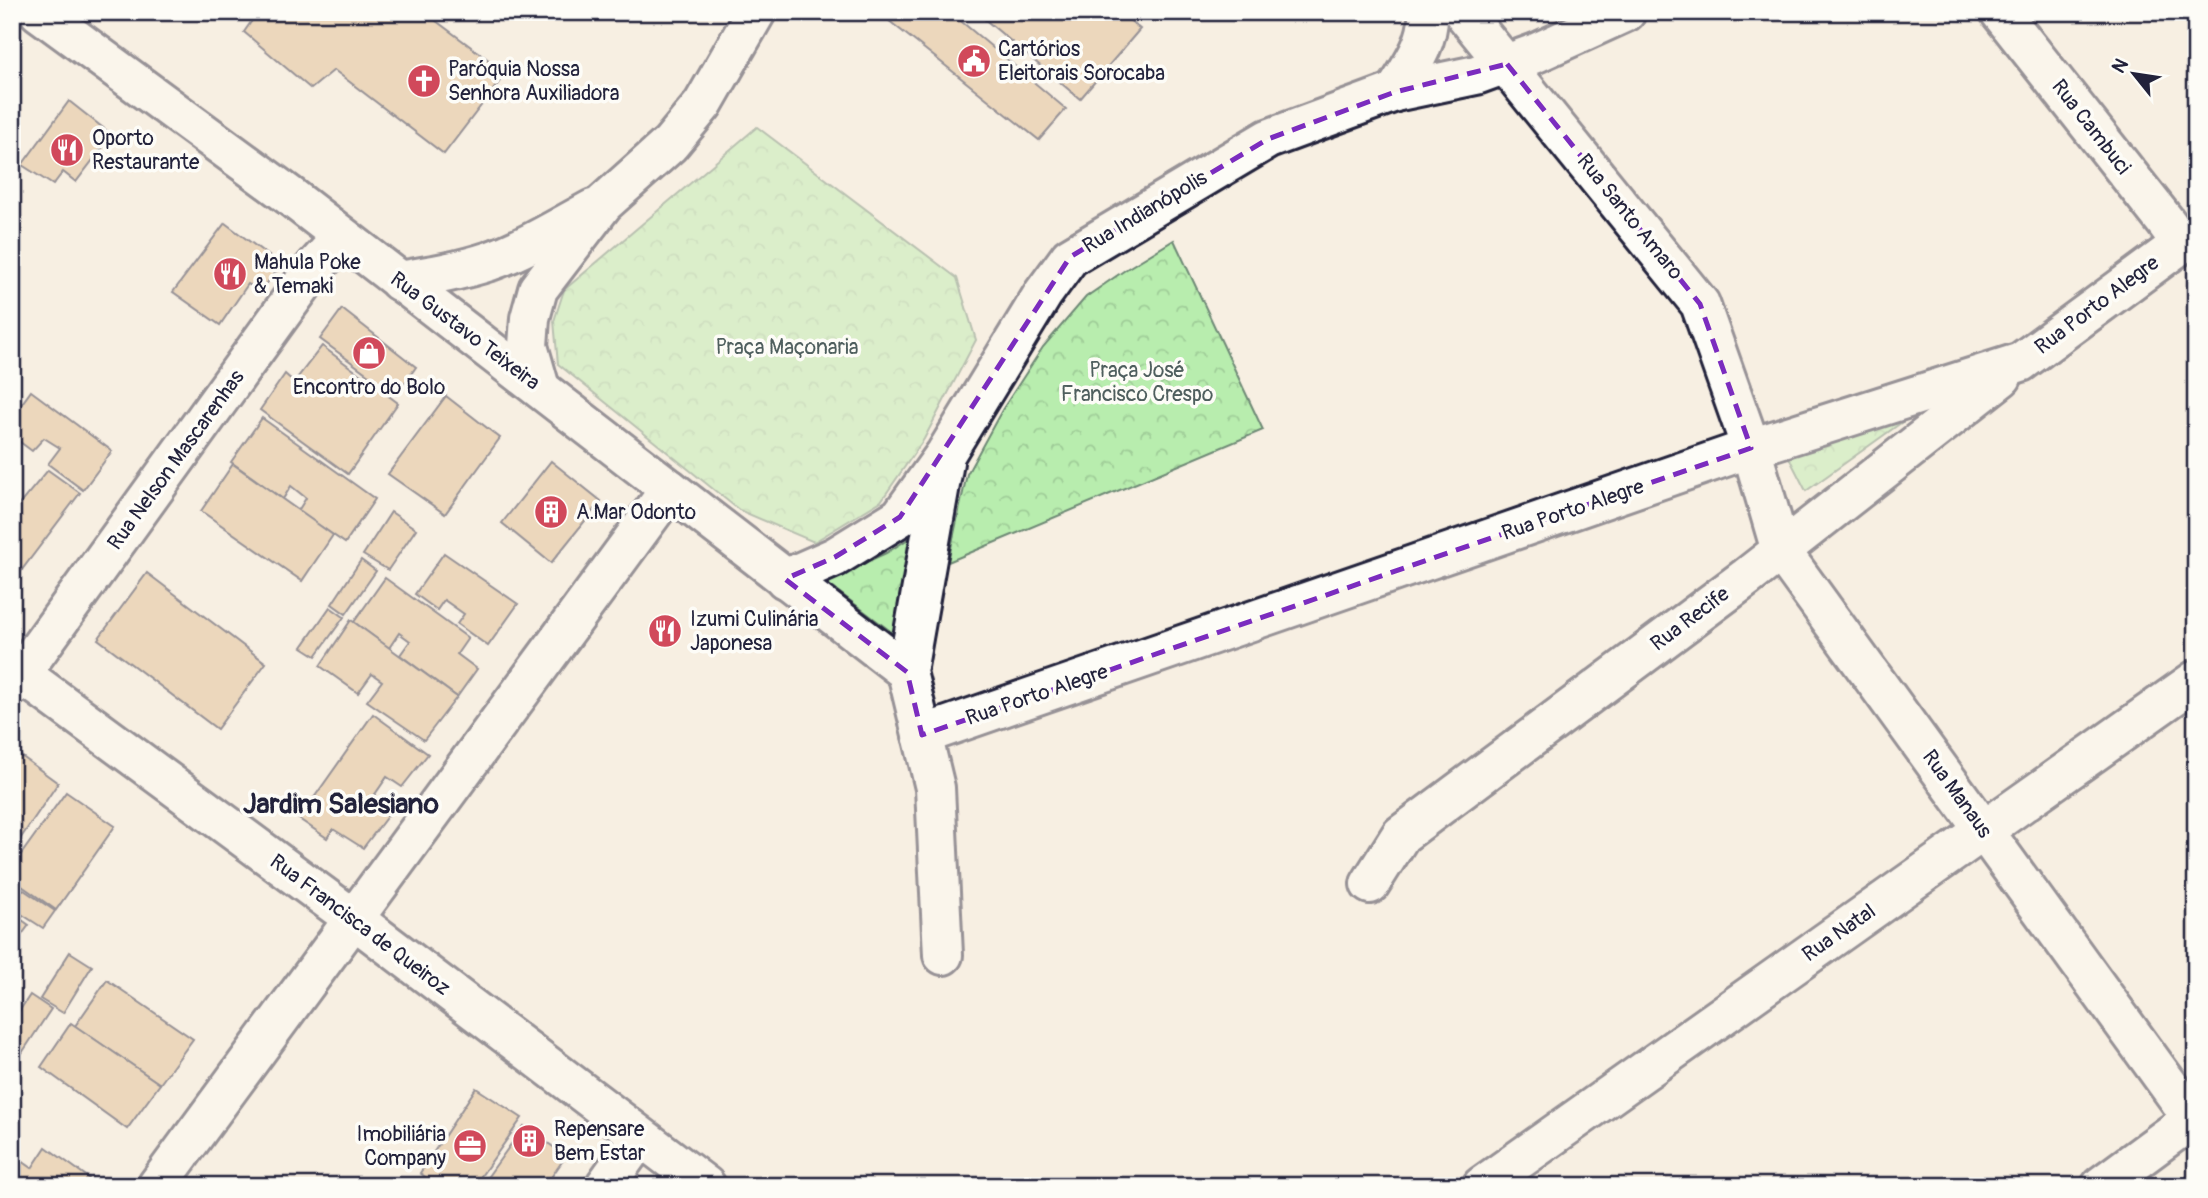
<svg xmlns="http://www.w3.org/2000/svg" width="2208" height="1198" viewBox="0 0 2208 1198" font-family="Pangolin,sans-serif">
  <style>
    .park { fill: url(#park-crowns); stroke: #6d8874; stroke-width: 2 }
    .building { fill: #ddbb8f; stroke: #22223b; stroke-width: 2 }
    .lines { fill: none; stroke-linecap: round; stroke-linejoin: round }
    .minor-casing { stroke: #22223b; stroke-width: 44 }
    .minor { stroke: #fdfcf7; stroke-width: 38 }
    .marked { fill: none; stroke: #7b2cbf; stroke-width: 5; stroke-dasharray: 14 9; stroke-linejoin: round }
    .labels { text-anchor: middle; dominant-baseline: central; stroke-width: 7; stroke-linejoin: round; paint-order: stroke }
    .poi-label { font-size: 21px; fill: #22223b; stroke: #fdfcf7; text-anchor: start }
    .street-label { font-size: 21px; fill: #22223b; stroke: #fdfcf7 }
    .park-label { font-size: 21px; fill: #4f5f5e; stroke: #fdfcf7 }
    .district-label { font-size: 28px; font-weight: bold; fill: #22223b; stroke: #fdfcf7 }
  </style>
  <defs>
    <pattern id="park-crowns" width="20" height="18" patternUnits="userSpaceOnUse" patternTransform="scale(1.75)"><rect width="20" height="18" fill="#b8edae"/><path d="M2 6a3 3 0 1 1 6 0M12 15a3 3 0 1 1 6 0" fill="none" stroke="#9ecb97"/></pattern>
  </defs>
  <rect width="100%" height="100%" fill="#f7efe2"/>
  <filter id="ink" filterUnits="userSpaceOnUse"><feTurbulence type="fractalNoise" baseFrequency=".0143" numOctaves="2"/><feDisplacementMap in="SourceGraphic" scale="14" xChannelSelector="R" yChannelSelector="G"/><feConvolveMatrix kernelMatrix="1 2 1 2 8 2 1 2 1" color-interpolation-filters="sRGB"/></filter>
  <g filter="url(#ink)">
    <!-- park -->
    <g class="park">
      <path d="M757 127 957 278 976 340 924 439 881 501 814 542 739 510 558 364 554 321 564 290Z"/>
      <path d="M1174 240 1263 430 948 562 967 474 1002 410 1043 347 1086 297 1128 268Z"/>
      <path d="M1919 410 1806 491 1782 444Z"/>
      <path d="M916 534 901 639 824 581 886 553Z"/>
    </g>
    <!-- building -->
    <g class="building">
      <path d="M258 12H424L506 73 444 154 334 70 311 89 244 32Z"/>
      <path d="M878 12H950L1066 109 1039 140Z"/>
      <path d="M976 12H1120L1140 29 1080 99Z"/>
      <path d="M69 101 112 135 76 182 63 172 53 185 22 165Z"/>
      <path d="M225 223 281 265 261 291 248 284 220 325 173 292Z"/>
      <path d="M342 309 416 367 396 395 320 339Z"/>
      <path d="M322 346 398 403 348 474 260 410 285 374 294 382Z"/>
      <path d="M31 391 112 451 83 490 48 464 60 448 44 438 32 451 12 436V417Z"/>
      <path d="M446 396 500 438 445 514 388 474Z"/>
      <path d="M262 418 375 499 345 543 298 511 306 498 291 486 283 499 231 462Z"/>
      <path d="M551 461 601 501 551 563 502 523Z"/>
      <path d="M233 464 333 535 302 581 201 511Z"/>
      <path d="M48 470 80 493 18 575 12 579V513Z"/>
      <path d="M391 512 416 529 388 570 363 555Z"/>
      <path d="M444 553 518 604 488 646 457 624 464 614 444 600 437 610 415 594Z"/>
      <path d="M361 560 376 571 346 614 332 604Z"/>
      <path d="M147 573 266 663 217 729 98 639Z"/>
      <path d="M385 578 468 638 457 654 477 669 457 697 400 655 410 641 399 633 389 648 354 622Z"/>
      <path d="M330 607 344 617 316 656 302 647Z"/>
      <path d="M351 620 457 697 424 740 367 701 382 681 372 674 358 693 320 666Z"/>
      <path d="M373 714 428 754 402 787 387 777 369 803 388 815 363 848 333 829 327 838 299 819Z"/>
      <path d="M13 750 58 783 12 851V751Z"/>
      <path d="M66 792 115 826 56 910 12 879V867Z"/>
      <path d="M12 882 55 911 43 928 12 908Z"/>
      <path d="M12 913 29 925 12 948Z"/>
      <path d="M70 952 92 966 63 1013 40 999Z"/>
      <path d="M107 980 193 1039 160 1084 75 1026Z"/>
      <path d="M30 995 51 1009 22 1053 12 1047V1022Z"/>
      <path d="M71 1023 160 1084 127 1129 41 1067Z"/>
      <path d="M476 1088 522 1118 474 1186H437L420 1173Z"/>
      <path d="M524 1126 566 1156 545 1186H481Z"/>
      <path d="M46 1147 89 1178 83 1186H12V1154L32 1168Z"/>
    </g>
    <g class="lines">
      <!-- minor casing -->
      <g class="minor-casing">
        <g id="minor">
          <path d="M39 12 290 196 907 672"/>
          <path d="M1463 12 1700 304 1751 448 1781 551 2196 1123"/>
          <path d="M2000 12 2165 221 2181 243"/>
          <path d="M1395 92C1410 68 1430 42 1428 12"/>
          <path d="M399 281C430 276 460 271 490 261 526 248 560 227 593 209"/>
          <path d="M540 388 528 346 530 318 538 289 604 203 670 144 703 104 756 12"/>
          <path d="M785 579 835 557 900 517 946 453 1043 294 1070 257 1268 139 1395 92 1476 75 1536 53 1626 12"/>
          <path d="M12 667 354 919 706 1186"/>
          <path d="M12 686 315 267 342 237"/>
          <path d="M922 735 1751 448 2021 362 2196 233"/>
          <path d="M1370 884 1401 835 1747 577 2002 377"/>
          <path d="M943 955 935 788 907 672 944 462"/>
          <path d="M157 1186 670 489"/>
          <path d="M605 1186 640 1137"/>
          <path d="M1482 1186 2196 680"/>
          <path d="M2101 1186 2196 1116"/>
        </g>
      </g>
      <!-- minor -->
      <use href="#minor" class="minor"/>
    </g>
  </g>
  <!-- marked area -->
  <path d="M0 0H2208V1198H0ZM1507 64 1700 304 1751 448 922 735 907 672 785 579 835 557 900 517 1070 257 1268 139 1395 92Z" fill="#f7efe2" fill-opacity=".55" fill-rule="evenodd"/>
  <path class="marked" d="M1507 64 1700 304 1751 448 922 735 907 672 785 579 835 557 900 517 1070 257 1268 139 1395 92Z"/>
  <!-- icons -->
  <defs>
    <g id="civic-disc" transform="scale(1.75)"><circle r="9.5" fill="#d1495b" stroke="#fdfcf7"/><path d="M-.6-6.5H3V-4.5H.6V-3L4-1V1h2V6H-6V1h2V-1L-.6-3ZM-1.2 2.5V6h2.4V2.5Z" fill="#fff"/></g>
    <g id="church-disc" transform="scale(1.75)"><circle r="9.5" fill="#d1495b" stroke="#fdfcf7"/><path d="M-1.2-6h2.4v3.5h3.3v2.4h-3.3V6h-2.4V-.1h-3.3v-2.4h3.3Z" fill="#fff"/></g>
    <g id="restaurant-disc" transform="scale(1.75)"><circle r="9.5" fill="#d1495b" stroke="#fdfcf7"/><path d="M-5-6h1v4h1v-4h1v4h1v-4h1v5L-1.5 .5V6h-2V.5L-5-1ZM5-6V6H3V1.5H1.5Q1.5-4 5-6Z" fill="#fff"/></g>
    <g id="shop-disc" transform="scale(1.75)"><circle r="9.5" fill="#d1495b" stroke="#fdfcf7"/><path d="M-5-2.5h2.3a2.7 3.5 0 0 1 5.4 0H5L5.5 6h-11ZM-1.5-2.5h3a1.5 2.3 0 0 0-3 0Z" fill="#fff"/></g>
    <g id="building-disc" transform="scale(1.75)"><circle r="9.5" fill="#d1495b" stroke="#fdfcf7"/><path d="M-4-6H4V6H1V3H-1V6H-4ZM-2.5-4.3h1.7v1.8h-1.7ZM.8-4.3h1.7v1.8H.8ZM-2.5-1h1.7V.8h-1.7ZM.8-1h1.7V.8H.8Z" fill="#fff"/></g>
    <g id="office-disc" transform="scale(1.75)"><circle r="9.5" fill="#d1495b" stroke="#fdfcf7"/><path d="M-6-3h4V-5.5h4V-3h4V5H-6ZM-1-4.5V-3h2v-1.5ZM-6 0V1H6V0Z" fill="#fff"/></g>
  </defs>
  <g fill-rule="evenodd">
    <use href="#civic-disc" x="974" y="61"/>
    <use href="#church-disc" x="424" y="81"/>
    <use href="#restaurant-disc" x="67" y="150"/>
    <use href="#restaurant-disc" x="230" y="274"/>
    <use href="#shop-disc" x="369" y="353"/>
    <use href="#building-disc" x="551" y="512"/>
    <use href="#restaurant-disc" x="665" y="631"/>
    <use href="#building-disc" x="529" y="1141"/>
    <use href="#office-disc" x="470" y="1146"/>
  </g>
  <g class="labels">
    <!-- poi labels -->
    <g class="poi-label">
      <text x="998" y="49">Cartórios<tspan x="998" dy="24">Eleitorais Sorocaba</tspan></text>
      <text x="448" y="69">Paróquia Nossa<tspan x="448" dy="24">Senhora Auxiliadora</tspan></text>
      <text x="92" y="138">Oporto<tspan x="92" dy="24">Restaurante</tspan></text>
      <text x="254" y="262">Mahula Poke<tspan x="254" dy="24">&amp; Temaki</tspan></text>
      <text x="369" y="387" text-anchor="middle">Encontro do Bolo</text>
      <text x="576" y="512">A.Mar Odonto</text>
      <text x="690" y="619">Izumi Culinária<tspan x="690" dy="24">Japonesa</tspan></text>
      <text x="554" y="1129">Repensare<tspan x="554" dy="24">Bem Estar</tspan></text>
      <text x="446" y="1134" text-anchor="end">Imobiliária<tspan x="446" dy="24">Company</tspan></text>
    </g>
    <!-- street labels -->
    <g class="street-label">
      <text transform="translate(2091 127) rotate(52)">Rua Cambuci</text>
      <text transform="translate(1145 212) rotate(-31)">Rua Indianópolis</text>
      <text transform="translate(1630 217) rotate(51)">Rua Santo Amaro</text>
      <text transform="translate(2097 305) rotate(-37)">Rua Porto Alegre</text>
      <text transform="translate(465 331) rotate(37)">Rua Gustavo Teixeira</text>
      <text transform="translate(176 460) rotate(-54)">Rua Nelson Mascarenhas</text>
      <text transform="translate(1573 510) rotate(-19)">Rua Porto Alegre</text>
      <text transform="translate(1690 619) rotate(-37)">Rua Recife</text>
      <text transform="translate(1037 695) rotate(-19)">Rua Porto Alegre</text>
      <text transform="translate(1957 794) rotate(54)">Rua Manaus</text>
      <text transform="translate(360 925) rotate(37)">Rua Francisca de Queiroz</text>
      <text transform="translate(1839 933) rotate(-35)">Rua Natal</text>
    </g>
    <!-- park labels -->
    <g class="park-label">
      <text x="787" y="347">Praça Maçonaria</text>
      <text x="1137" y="370">Praça José<tspan x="1137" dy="24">Francisco Crespo</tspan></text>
    </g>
    <!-- district labels -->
    <g class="district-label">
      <text x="341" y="804">Jardim Salesiano</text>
    </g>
  </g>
  <!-- margin -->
  <rect width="2208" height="1198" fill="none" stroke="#fdfcf7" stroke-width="42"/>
  <rect x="21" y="21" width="2166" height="1156" fill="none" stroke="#22223b" stroke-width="2.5" filter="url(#ink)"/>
  <!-- north arrow -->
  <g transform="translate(2134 74) rotate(300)" stroke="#fdfcf7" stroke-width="5" paint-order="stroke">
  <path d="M0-5L12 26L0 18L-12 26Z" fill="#22223b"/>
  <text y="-10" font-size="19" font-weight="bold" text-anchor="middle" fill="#22223b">N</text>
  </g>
</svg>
